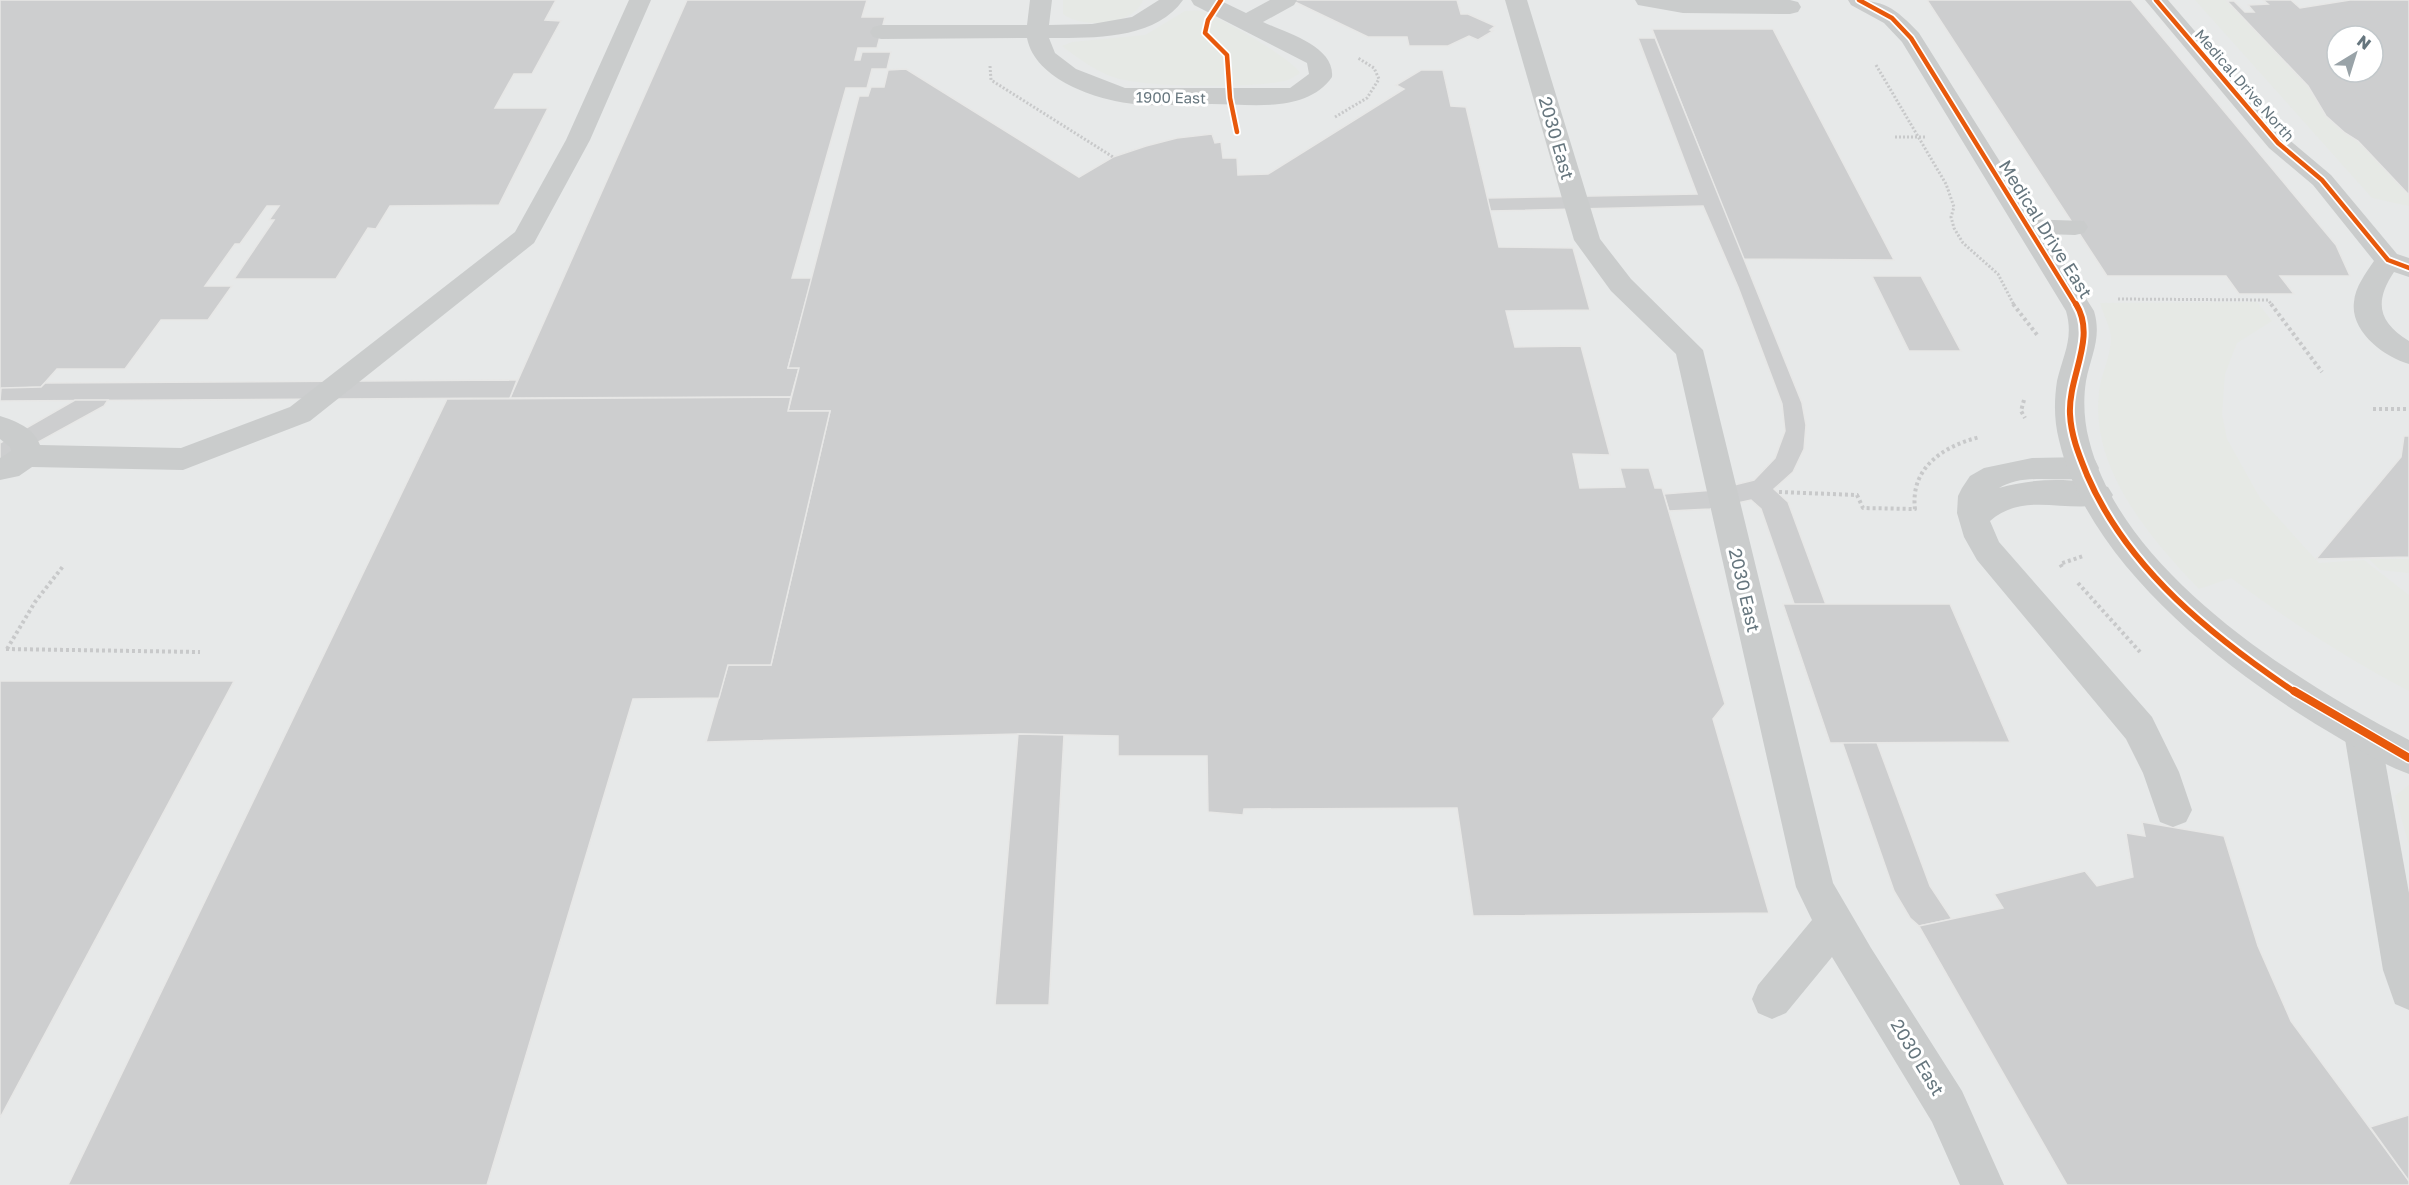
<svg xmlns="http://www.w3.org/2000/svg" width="2409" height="1185" viewBox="0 0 2409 1185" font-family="'Golos Text',sans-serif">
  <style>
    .built { fill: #e7e9e9; fill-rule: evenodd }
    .green { fill: #e6e9e5 }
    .building { fill: #cdcecf; stroke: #e7e7e6; stroke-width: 1.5; fill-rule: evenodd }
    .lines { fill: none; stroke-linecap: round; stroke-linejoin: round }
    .path-far1 { stroke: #c8c9ca; stroke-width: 3; stroke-dasharray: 2 2; stroke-linecap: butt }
    .path { stroke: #c8c9ca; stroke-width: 4; stroke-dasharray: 3 3; stroke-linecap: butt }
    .service { fill: #cacccc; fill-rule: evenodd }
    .minor { fill: #cacccc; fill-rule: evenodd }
    .cycleway-far2-casing { stroke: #fff; stroke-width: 8 }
    .cycleway-far1-casing { stroke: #fff; stroke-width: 10 }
    .cycleway-casing { stroke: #fff; stroke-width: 11 }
    .cycleway-far2 { stroke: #e8590c; stroke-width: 4.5 }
    .cycleway-far1 { stroke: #e8590c; stroke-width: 6 }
    .cycleway { stroke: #e8590c; stroke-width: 8 }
    .labels { text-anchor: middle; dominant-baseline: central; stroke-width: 6; stroke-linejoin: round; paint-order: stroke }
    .far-street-label { font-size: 15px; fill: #66767e; stroke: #fff }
    .street-label { font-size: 18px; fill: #66767e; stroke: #fff }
  </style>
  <rect width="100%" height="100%" fill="#f7f7f7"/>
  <!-- built -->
  <path class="built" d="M0 0H2409V1185H0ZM2337 36H2373V72H2337Z"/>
  <!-- green -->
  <g class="green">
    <path d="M1063 0H1143C1133 26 1083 29 1063 14Z"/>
    <path d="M2195 0H2228L2308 86 2326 116 2345 133 2358 141 2409 195V206L2372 198Z"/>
    <path d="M1185 11C1190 11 1195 10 1200 11 1216 14 1294 60 1300 73 1295 76 1290 80 1284 81 1251 88 1143 88 1113 77 1094 70 1078 58 1062 46L1072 42 1145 35Z"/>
    <path d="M2257 302 2272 321 2237 343 2225 374 2222 414 2227 439 2260 498 2319 563 2364 560 2409 595V691C2346 658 2288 620 2231 578L2199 589C2150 538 2090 469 2099 392 2101 374 2111 356 2111 338 2111 328 2103 314 2100 303Z"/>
    <path d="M2369 559H2409V573L2380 570Z"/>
    <path d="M2409 785V845L2395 796Z"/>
  </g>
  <!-- building -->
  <g class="building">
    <path d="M0 0H556L545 20 561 21 532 74H514L495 108H548L499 205 390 206 376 229 368 228 336 279H234L274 220H269L279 206H267L240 244H235L205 286H232L208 320H161L125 369H57L41 387 0 389Z"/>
    <path d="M687 0H867L862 17H885L877 48H858L855 60H860L862 52H891L887 69H872L867 88H846L792 278H812L788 368H799L791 397 510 398Z"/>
    <path d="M1291 0H1457L1461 14H1468L1495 26 1490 30 1493 31 1478 40 1469 36 1448 46H1409L1407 37H1368Z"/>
    <path d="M1927 0H2131L2336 245 2350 276H2280L2294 294H2239L2226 276H2107Z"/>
    <path d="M2263 0H2291L2300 8 2350 0H2409V195L2358 141 2345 133 2326 116 2308 86 2227 1H2234L2245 12H2254L2248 5 2268 4ZM2337 36H2373V72H2337Z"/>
    <path d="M1652 29H1773L1894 260 1743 259Z"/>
    <path d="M1638 38H1655L1802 403 1806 425 1804 449 1793 472 1774 489 1788 502 1930 886 1952 919 1919 926 1910 918 1894 891 1761 509 1751 500 1710 509 1669 511 1664 494 1714 490 1754 480 1775 458 1785 431 1782 404 1738 287 1703 206 1490 211 1487 198 1697 194Z"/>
    <path d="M906 69 1079 177 1113 157 1146 146 1177 138 1212 134 1215 143 1221 142 1223 158H1237L1238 175 1268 174 1404 89 1396 85 1421 70H1443L1451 106 1466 107 1499 247 1573 248 1590 310 1506 311 1515 347 1581 346 1610 455 1573 454 1580 488 1625 487 1620 468H1649L1655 488H1662L1725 704 1713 719 1769 913 1473 916 1457 808 1244 809 1243 815 1208 812 1207 756H1118V736L1018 734 706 742 728 665H771L830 411H788L799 368H788L859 96H868L871 87H884L888 70Z"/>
    <path d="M1872 276H1921L1961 351H1909Z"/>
    <path d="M517 380 510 398 0 401 1 388 41 387 45 383Z"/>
    <path d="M791 397 788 411H830L771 665H728L719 698 633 699 487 1185H68L447 399Z"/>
    <path d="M75 400H108L104 406 0 463V443Z"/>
    <path d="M2404 436H2409V557L2316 559 2401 457Z"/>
    <path d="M1783 604H1950L2010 742 1830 743Z"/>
    <path d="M0 681H234L0 1118Z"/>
    <path d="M1018 734 1064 735 1049 1005H995Z"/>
    <path d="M2142 822 2224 836 2258 946 2291 1021 2409 1181V1185H2067L1919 926 2003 908 1994 894 2085 871 2097 886 2133 877 2126 833 2145 836Z"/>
    <path d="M2409 1115V1181L2370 1127Z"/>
  </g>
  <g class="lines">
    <!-- path-far1 -->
    <g class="path-far1">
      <path d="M1876 65 1946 184 1954 207 1951 217 1954 228 1963 243 1998 274 2014 305"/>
      <path d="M990 66 991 80 1113 157"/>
      <path d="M1335 117 1367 98 1379 79 1374 68 1358 58"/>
      <path d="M1895 137H1925"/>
      <path d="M2118 299 2268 300 2272 305"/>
    </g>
    <!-- path -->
    <g class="path">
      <path d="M2013 304 2038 336"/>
      <path d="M2271 304 2322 372"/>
      <path d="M2024 400 2021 411 2025 418"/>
      <path d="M2373 409H2409"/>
      <path d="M1779 492 1857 495 1863 508 1915 509C1910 468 1943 446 1980 437"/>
      <path d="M2062 567 2060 564 2083 556"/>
      <path d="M2078 583 2140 652"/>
      <path d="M6 649 200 652"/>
      <path d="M7 649 35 602 64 565"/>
    </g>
    <!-- service -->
    <g class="service">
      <path d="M629 0H651L590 140 534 243 310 421 183 470 32 467 19 476 0 480V458L11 451 10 447 0 439V416C16 421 34 428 40 445L181 448 290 407 515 232 566 140Z"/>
      <path d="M1030 0H1052L1049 25 1092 24 1132 17 1159 0H1183C1155 40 1092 38 1049 38L1055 53 1076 69 1125 88H1290L1309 74 1307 63 1194 5 1191 0H1219L1246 13 1270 0H1297L1294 5 1263 22C1286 33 1335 46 1332 77 1306 114 1250 104 1212 104 1186 104 1159 107 1134 104 1097 100 1035 80 1027 38L881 39 873 37 870 32 873 27 881 25H1027Z"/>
      <path d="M1505 0H1527L1600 239 1631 279 1703 350 1833 883 1871 948 1962 1091 2004 1185H1960L1932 1122 1832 957 1786 1013 1772 1019 1758 1013 1752 999 1758 985 1812 920 1796 887 1676 354 1611 291 1574 240Z"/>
      <path d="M1635 0H1790L1798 2 1801 7 1798 12 1790 14 1683 13 1638 5Z"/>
      <path d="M2028 219 2084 221 2088 227 2084 233 2075 235 2019 233 2015 227 2019 221Z"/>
      <path d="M2084 457 2095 460 2099 468 2095 476C2065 485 2027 471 1999 488 2032 478 2075 477 2108 487L2113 495 2108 503C2069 515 2025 490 1990 521L1999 542 2152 717 2179 772 2192 810 2186 822 2173 827 2160 822 2143 773 2126 739 1977 560 1964 537 1957 513 1958 496 1962 488 1970 476 1984 468 2032 458Z"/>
      <path d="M2362 718 2375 722 2380 733 2409 893V1010L2395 1004 2383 970 2344 733 2349 722Z"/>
    </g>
    <!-- minor -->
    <g class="minor">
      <path d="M1848 0C1885 0 1894 7 1919 33L2094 311C2102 338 2091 355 2086 381 2083 400 2084 421 2089 440 2122 573 2295 681 2409 740V774C2379 763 2351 745 2324 729 2223 668 2087 562 2059 440 2054 421 2054 401 2057 381 2063 355 2074 338 2066 311L1902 42 1884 23 1851 5Z"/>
      <path d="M2145 0H2168L2287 138 2331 175 2397 254 2409 258V277L2394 272C2374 302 2378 322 2409 341V364C2384 357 2350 331 2354 302 2355 287 2366 273 2374 261L2313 185 2269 148Z"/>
    </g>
    <!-- cycleway-far2 casing -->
    <g class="cycleway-far2-casing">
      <g id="cycleway-far2">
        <path d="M1221 0 1208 20 1205 33 1227 55 1230 98 1237 132"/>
        <path d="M1859 0 1892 18 1911 38 2076 305"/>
        <path d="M2156 0 2278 143 2322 180 2388 260 2409 268"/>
      </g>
    </g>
    <!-- cycleway-far1 casing -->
    <g class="cycleway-far1-casing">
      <path id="cycleway-far1" d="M2076 304C2097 338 2068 376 2070 414 2071 436 2079 455 2087 475 2128 570 2213 637 2296 693"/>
    </g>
    <!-- cycleway casing -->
    <g class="cycleway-casing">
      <path id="cycleway" d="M2294 691 2409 758"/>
    </g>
    <!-- cycleway-far2 -->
    <use href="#cycleway-far2" class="cycleway-far2"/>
    <!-- cycleway-far1 -->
    <use href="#cycleway-far1" class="cycleway-far1"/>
    <!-- cycleway -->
    <use href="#cycleway" class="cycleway"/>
  </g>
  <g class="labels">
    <!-- far-street labels -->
    <g class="far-street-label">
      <text transform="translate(2245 85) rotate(49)">Medical Drive North</text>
      <text transform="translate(1171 97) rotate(1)">1900 East</text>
    </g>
    <!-- street labels -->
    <g class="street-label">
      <text transform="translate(1557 138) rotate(74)">2030 East</text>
      <text transform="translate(2046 229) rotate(58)">Medical Drive East</text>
      <text transform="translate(1745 590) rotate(77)">2030 East</text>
      <text transform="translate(1918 1057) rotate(59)">2030 East</text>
    </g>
  </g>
  <!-- north arrow -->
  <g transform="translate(2355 54) rotate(38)"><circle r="28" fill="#ffffff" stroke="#c2c8cb" stroke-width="1.5"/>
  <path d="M0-4.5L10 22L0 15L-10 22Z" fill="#99a3a8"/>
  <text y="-9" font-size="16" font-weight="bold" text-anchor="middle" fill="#66767e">N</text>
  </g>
</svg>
